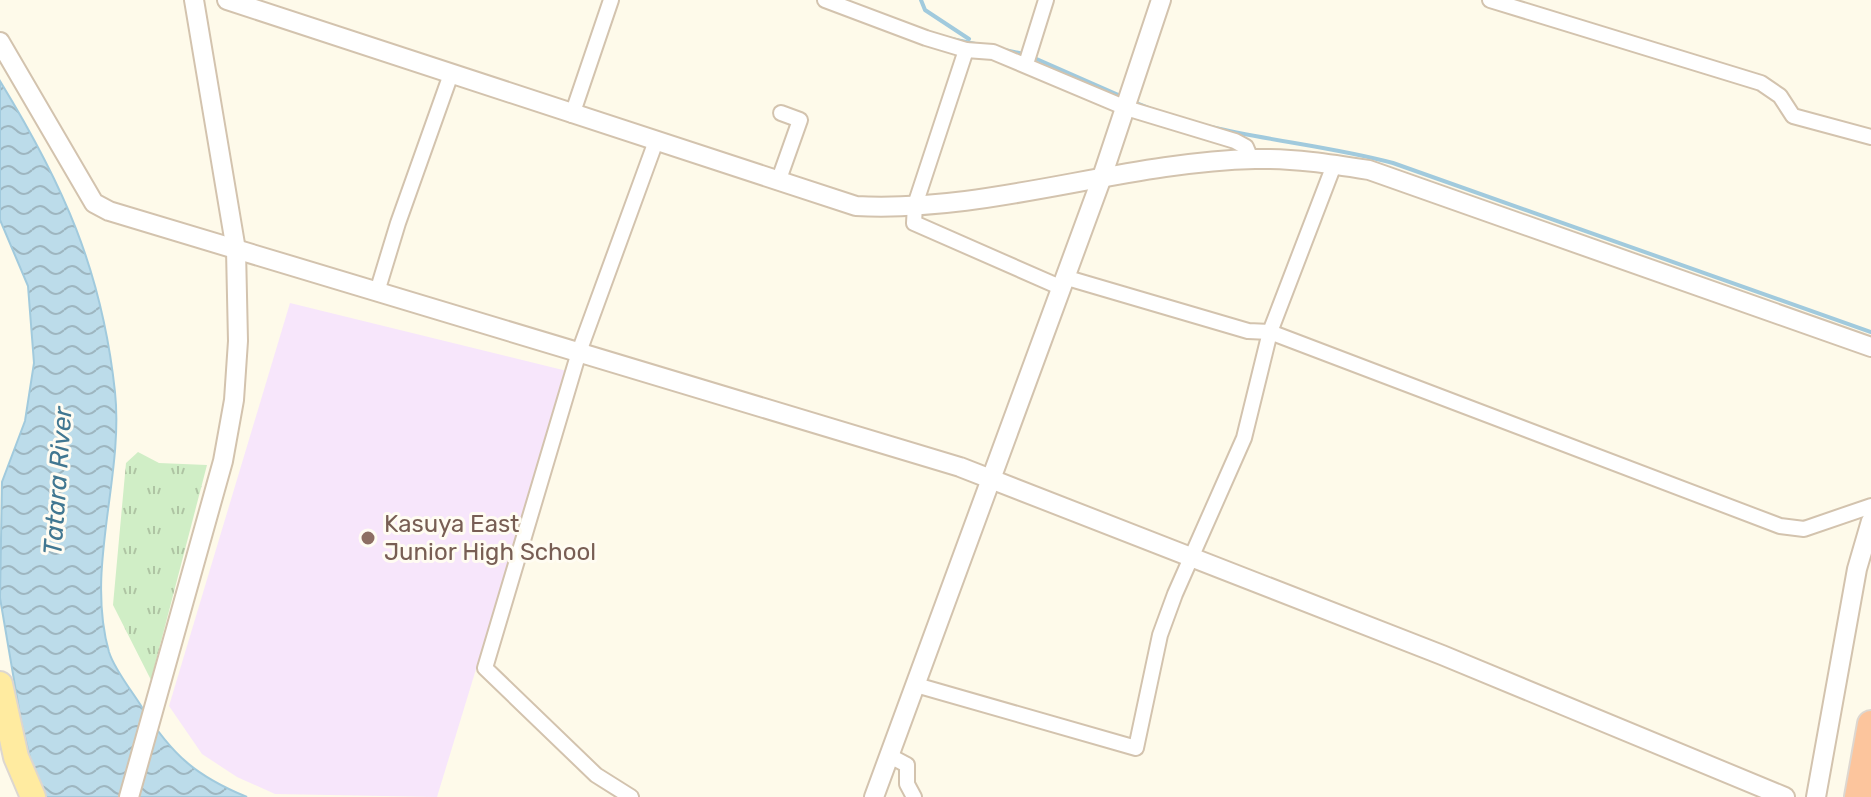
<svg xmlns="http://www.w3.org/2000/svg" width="1871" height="797" viewBox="0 0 1871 797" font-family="Rubik,sans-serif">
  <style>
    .education { fill: #f7e6fb }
    .park { fill: url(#park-tufts) }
    .water { fill: url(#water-waves); stroke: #a1cadd; stroke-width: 2 }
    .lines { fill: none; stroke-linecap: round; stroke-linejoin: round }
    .stream { stroke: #a1cadd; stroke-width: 4 }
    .minor-casing { stroke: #d3c3ae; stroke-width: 18 }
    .tertiary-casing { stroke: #d3c3ae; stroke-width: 22 }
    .primary-casing { stroke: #ddd7d0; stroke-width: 28 }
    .motorway-casing { stroke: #ddd7d0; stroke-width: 30 }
    .minor { stroke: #fff; stroke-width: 14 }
    .tertiary { stroke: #fff; stroke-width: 18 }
    .primary { stroke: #ffeba0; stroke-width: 24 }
    .motorway { stroke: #fcc59d; stroke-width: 26 }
    .education-dot { fill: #8d6e63; stroke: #fffcf2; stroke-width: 3 }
    .labels { text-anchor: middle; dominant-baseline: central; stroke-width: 6; stroke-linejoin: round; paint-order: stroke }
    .education-label { font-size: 24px; fill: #785e54; stroke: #fffcf2; text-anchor: start }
    .water-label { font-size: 26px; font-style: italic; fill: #417791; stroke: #fffcf2 }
  </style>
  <defs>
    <pattern id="park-tufts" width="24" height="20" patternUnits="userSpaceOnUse" patternTransform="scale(2)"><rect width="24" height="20" fill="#d0eec6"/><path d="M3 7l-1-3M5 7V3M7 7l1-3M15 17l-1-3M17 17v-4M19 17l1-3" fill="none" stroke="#aec4a3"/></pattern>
    <pattern id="water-waves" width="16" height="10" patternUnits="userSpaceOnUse" patternTransform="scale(2)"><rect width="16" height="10" fill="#bcdcea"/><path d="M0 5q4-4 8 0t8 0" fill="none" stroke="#9eb6c0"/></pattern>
  </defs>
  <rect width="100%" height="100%" fill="#fefaea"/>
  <!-- education -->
  <path class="education" d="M290 303 567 371 437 797 275 794 237 777 202 754 169 706Z"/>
  <!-- park -->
  <path class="park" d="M138 452 159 463 207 465 151 680 113 605 126 463Z"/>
  <!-- water -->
  <path class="water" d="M0 81C63 184 102 270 115 392 124 477 85 568 109 652 115 671 133 692 143 709 172 755 196 776 247 797H46L35 777 21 721 0 598 2 482 25 421 34 363 28 286 0 220Z"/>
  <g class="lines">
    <!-- stream -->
    <g class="stream">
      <path d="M921 0 925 10 969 39"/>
      <path d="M942 37 1024 54"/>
      <path d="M1032 57 1123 97"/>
      <path d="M1134 102C1216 138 1308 140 1393 163L1871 332"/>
    </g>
    <!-- minor casing -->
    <g class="minor-casing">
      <g id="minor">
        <path d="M825 0 926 38 966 50 993 52 1126 108 1235 141 1246 147 1251 159"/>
        <path d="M1490 0 1761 83 1780 96 1793 116 1871 137"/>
        <path d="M966 50 915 205 914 223 1062 288"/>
        <path d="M1026 64 1046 0"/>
        <path d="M572 115 611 0"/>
        <path d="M778 182 800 120 781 113"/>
        <path d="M1064 277 1248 331 1270 332 1780 526 1804 529 1871 506"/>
        <path d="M377 292 398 223 451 74"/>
        <path d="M916 685 1136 748 1160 635 1175 594 1244 438 1270 332 1334 165"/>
        <path d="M890 756 907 765V784L914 797"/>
        <path d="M631 797 596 775 485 668 579 352 656 141"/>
      </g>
    </g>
    <!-- tertiary casing -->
    <g class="tertiary-casing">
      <g id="tertiary">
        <path d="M227 0 856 206C990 213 1122 162 1255 159 1293 158 1331 164 1369 170L1871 347"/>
        <path d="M0 42 94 203 109 211 960 467 1442 655 1785 797"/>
        <path d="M129 797 223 461 234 400 238 341 236 250 194 0"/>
        <path d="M874 797 1101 180 1161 0"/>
        <path d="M1816 797 1857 569 1871 521"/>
      </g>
    </g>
    <!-- primary casing -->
    <g class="primary-casing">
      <path id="primary" d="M0 684 16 757 33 797"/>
    </g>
    <!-- motorway casing -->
    <g class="motorway-casing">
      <path id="motorway" d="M1858 797 1871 724"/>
    </g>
    <!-- minor -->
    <use href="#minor" class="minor"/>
    <!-- tertiary -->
    <use href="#tertiary" class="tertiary"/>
    <!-- primary -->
    <use href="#primary" class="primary"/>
    <!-- motorway -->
    <use href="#motorway" class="motorway"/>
  </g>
  <!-- markers -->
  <circle class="education-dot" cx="368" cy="538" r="8"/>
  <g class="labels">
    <!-- education labels -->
    <g class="education-label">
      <text x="384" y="524">Kasuya East<tspan x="384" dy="28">Junior High School</tspan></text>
    </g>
    <!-- water labels -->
    <g class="water-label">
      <text transform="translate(58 481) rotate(-86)">Tatara River</text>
    </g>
  </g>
</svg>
